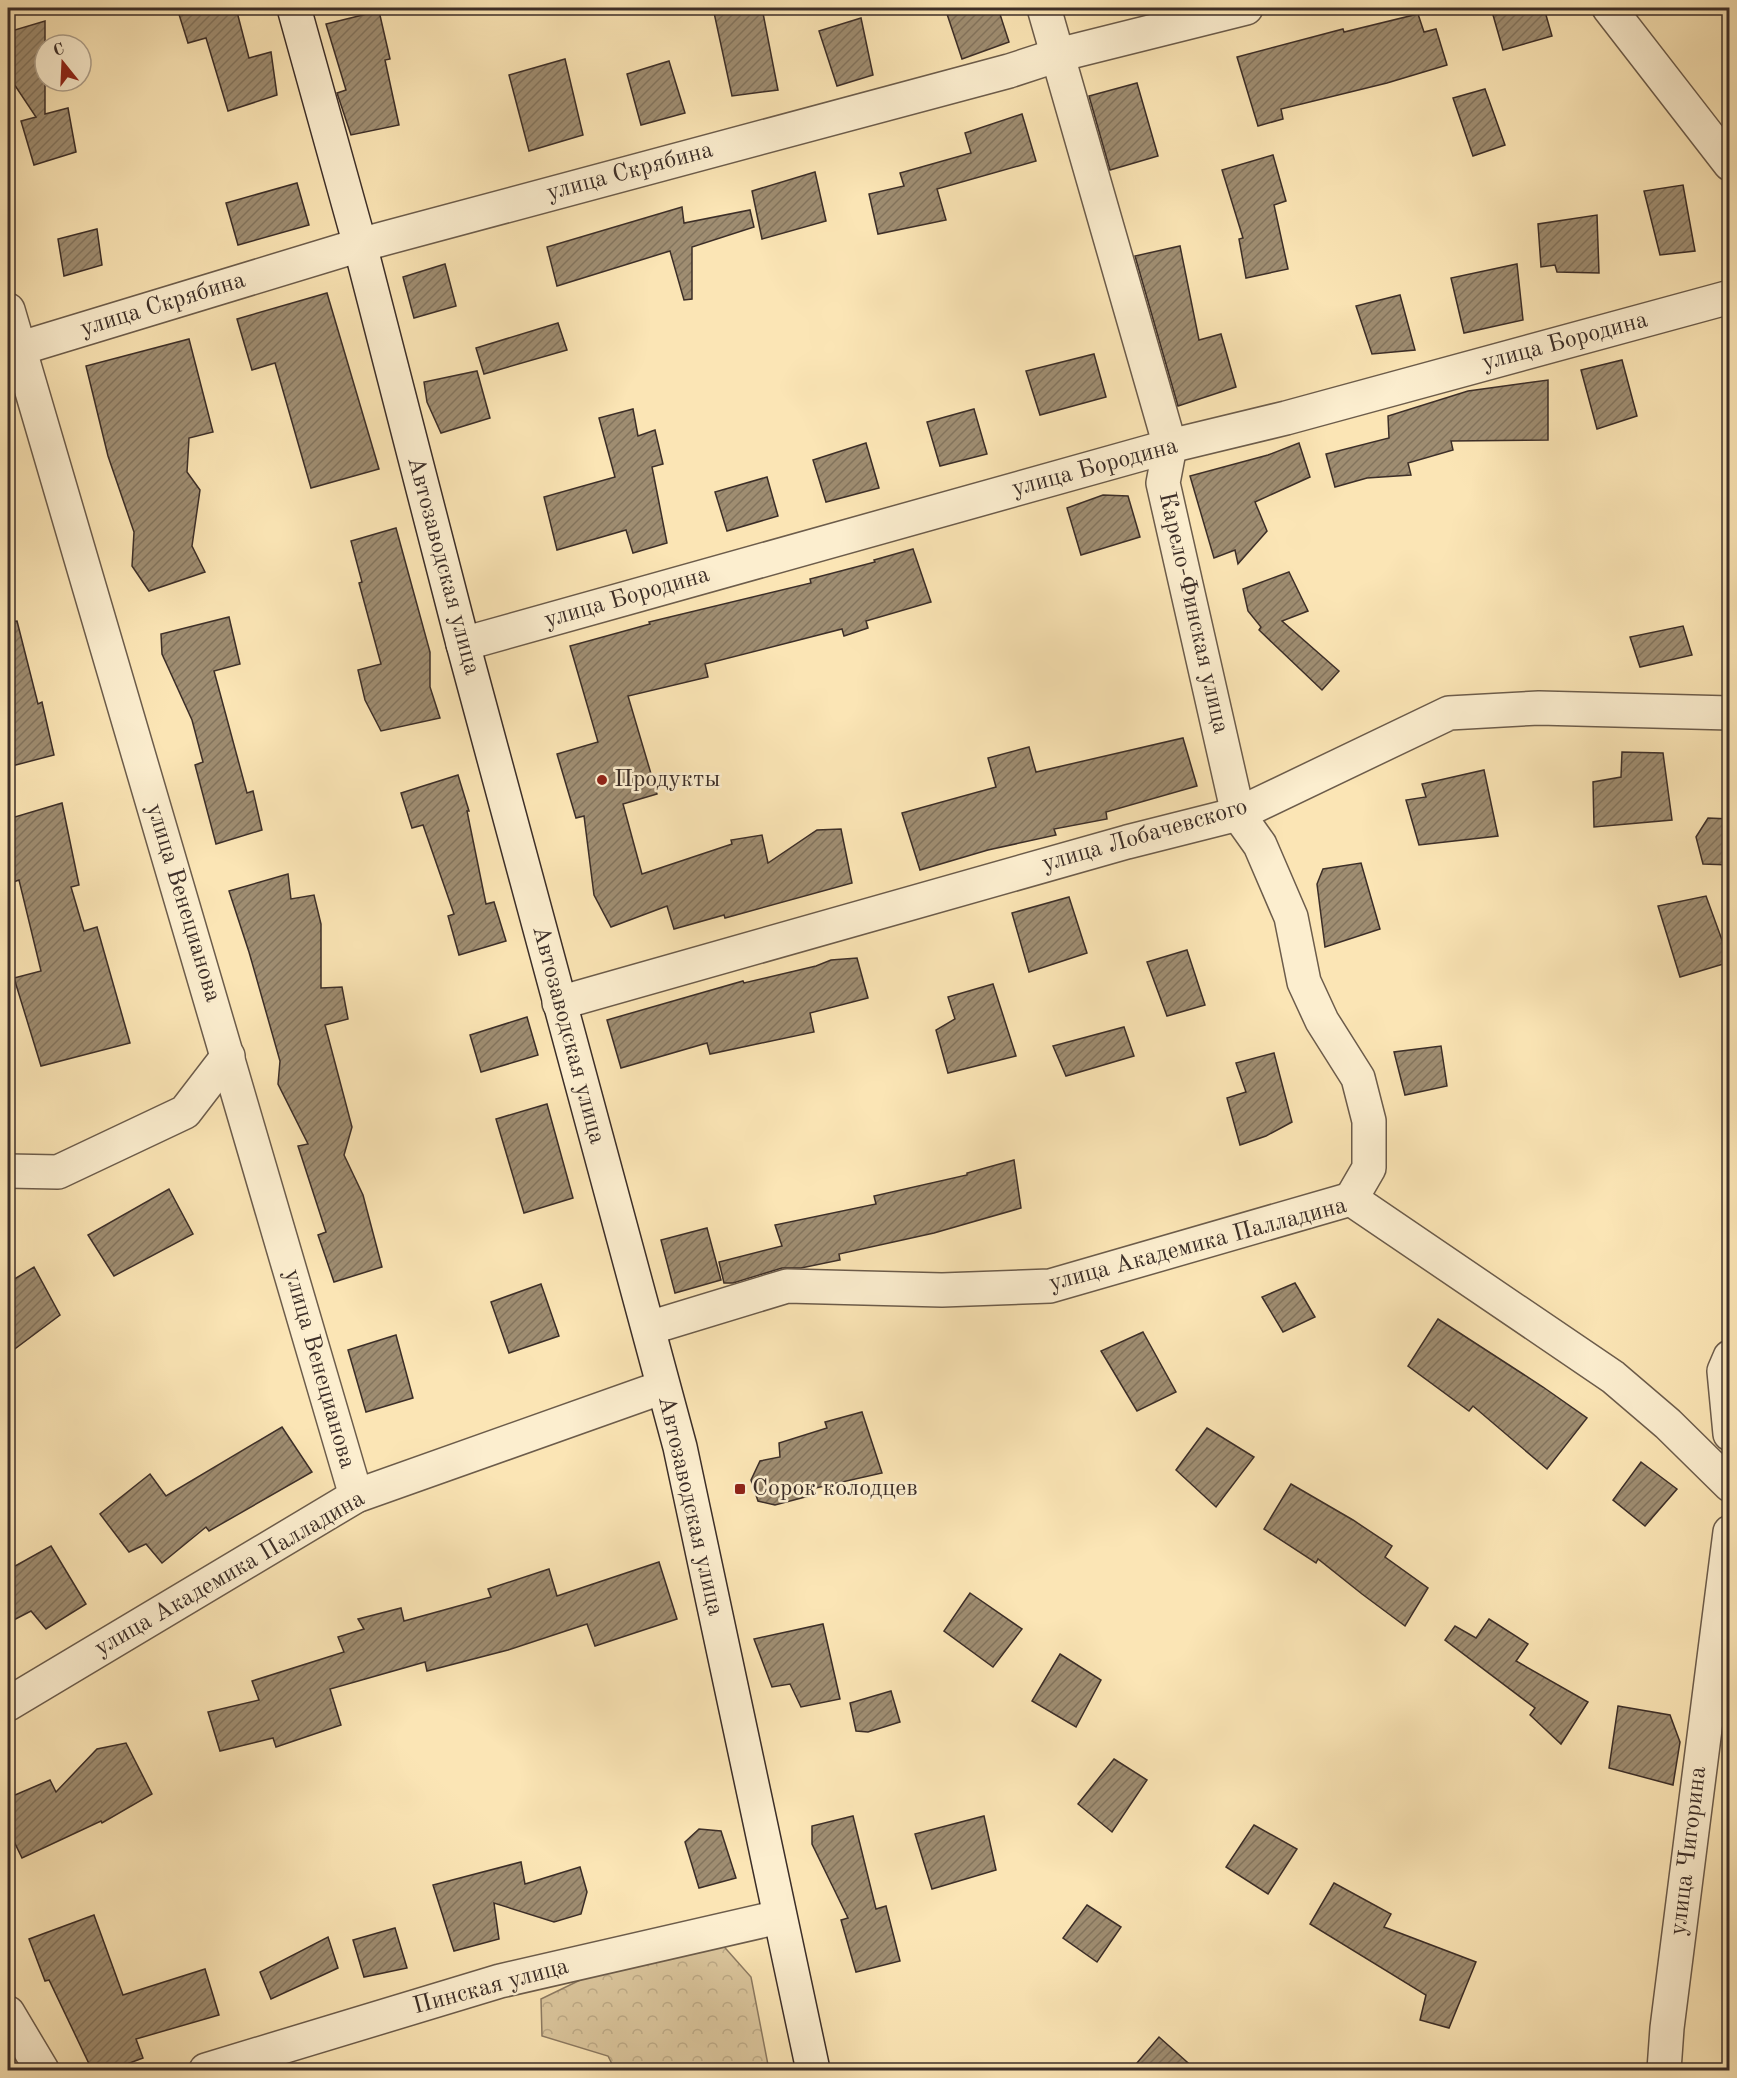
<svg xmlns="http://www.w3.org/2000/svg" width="1737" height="2078" viewBox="0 0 1737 2078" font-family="'Old Standard TT',serif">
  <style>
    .forest { fill: url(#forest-crowns); stroke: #8c7a62; stroke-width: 1.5 }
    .building { fill: url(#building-hatch); stroke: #3c2e28; stroke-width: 1.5 }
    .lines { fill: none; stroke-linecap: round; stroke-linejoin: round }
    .street-casing { stroke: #6c5c4b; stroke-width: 36 }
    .secondary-casing { stroke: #3c2e28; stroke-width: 36 }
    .street { stroke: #fceecf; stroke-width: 33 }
    .secondary { stroke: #fceecf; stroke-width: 33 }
    .poi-dot { fill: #8f2418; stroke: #fceecf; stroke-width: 2 }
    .labels { text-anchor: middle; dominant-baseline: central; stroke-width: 5; stroke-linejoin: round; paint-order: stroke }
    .street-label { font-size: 24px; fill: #3c2e28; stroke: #fceecf }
    .poi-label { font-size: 24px; fill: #3c2e28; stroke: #fceecf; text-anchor: start }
  </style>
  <defs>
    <pattern id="forest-crowns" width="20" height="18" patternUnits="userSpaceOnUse" patternTransform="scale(1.5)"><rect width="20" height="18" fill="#dbc69d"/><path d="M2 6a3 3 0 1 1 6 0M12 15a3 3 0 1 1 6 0" fill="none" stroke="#bdaa87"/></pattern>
    <pattern id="building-hatch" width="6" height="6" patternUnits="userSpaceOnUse" patternTransform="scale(1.5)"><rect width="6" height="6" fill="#9f8d71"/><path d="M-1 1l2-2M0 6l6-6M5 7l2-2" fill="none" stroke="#83745d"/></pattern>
  </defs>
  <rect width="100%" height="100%" fill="#fbe5b5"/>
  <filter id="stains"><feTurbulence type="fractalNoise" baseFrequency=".00333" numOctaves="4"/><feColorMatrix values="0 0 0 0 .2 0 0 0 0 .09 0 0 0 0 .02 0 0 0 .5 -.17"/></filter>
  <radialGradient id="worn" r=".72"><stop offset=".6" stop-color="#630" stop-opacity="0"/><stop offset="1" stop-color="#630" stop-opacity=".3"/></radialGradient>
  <!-- forest -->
  <path class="forest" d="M671 1936 719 1941 751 1977 769 2070H615L608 2056 542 2036 541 1999Z"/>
  <!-- building -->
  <g class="building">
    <path d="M177 8H236L249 58 271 52 277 95 228 111 206 38 188 43Z"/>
    <path d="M713 8H762L778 90 732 96Z"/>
    <path d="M945 8H998L1009 42 962 59Z"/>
    <path d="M1491 8H1544L1552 36 1503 50Z"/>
    <path d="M379 11 390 59 385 60 399 125 351 135 337 93 346 90 326 24Z"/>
    <path d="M1418 14 1424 32 1436 29 1447 65 1387 83 1281 109 1283 119 1258 126 1237 57 1343 29 1344 32Z"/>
    <path d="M861 18 873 75 837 86 819 31Z"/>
    <path d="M45 21V114L68 108 76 152 34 165 21 121 36 117 8 75V32Z"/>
    <path d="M565 59 583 135 529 151 509 75Z"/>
    <path d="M669 61 685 113 641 125 627 74Z"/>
    <path d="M1137 83 1158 156 1110 170 1089 96Z"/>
    <path d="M1485 89 1505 145 1473 156 1453 98Z"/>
    <path d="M1022 114 1036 161 937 189 946 220 878 234 869 194 904 186 900 173 971 153 965 133Z"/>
    <path d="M1273 155 1286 201 1274 205 1288 269 1246 278 1239 239 1243 238 1222 170Z"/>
    <path d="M815 172 826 221 762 239 752 191Z"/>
    <path d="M297 183 309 225 238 245 226 203Z"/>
    <path d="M1683 185 1695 251 1660 255 1644 191Z"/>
    <path d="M682 207 684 223 750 210 754 227 692 247V299L684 300 670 251 557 286 547 247Z"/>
    <path d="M1597 215 1599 273 1557 272 1555 265 1541 267 1538 224Z"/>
    <path d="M97 229 102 265 64 276 58 239Z"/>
    <path d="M1180 246 1199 340 1221 334 1236 387 1178 406 1135 256Z"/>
    <path d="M445 264 456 306 414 318 403 277Z"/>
    <path d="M1517 264 1523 320 1464 333 1451 278Z"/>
    <path d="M327 293 379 469 311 488 275 363 252 370 237 319Z"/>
    <path d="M1400 295 1415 350 1372 354 1356 306Z"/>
    <path d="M558 323 567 350 484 374 476 348Z"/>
    <path d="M189 339 213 432 189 438 187 472 200 490 192 546 205 572 149 591 132 566 134 532 108 456 86 366Z"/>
    <path d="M1094 354 1106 397 1040 415 1026 371Z"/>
    <path d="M1622 360 1637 416 1597 429 1581 370Z"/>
    <path d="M477 371 490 418 441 433 427 402 424 382Z"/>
    <path d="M1548 380V440L1451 441 1453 450 1408 463 1411 475 1367 478 1335 487 1326 454 1389 438 1388 416 1468 391Z"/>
    <path d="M633 409 638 436 655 430 663 464 652 467 667 543 633 553 626 530 557 550 544 497 615 477 599 418Z"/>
    <path d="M974 409 987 454 940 466 927 422Z"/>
    <path d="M866 443 879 488 826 502 813 460Z"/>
    <path d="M1299 443 1310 477 1255 502 1267 531 1238 564 1235 550 1214 558 1190 476 1268 455Z"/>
    <path d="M767 477 778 516 727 531 715 492Z"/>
    <path d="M1103 495 1128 496 1140 537 1081 555 1067 508Z"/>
    <path d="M396 528 430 652V687L440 718 381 731 365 700 358 670 381 664 359 583 362 582 351 541Z"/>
    <path d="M913 549 931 602 866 621 868 628 844 636 842 629 705 664 708 677 628 696 657 794 623 804 642 874 732 844 731 840 762 835 768 863 817 830 841 829 852 883 725 918 724 915 674 929 667 906 611 927 594 895 584 816 576 818 557 754 598 742 570 646 650 624 649 622 811 583 810 579 875 562 874 560Z"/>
    <path d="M1289 572 1308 611 1282 621 1339 671 1322 690 1259 630 1261 627 1248 611 1243 589Z"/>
    <path d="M229 617 240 664 214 671 247 793 253 791 262 830 216 844 195 765 203 762 192 720 162 654 161 634Z"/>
    <path d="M17 621 38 704 42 702 54 755 8 767V622Z"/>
    <path d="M1683 626 1692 655 1640 667 1630 637Z"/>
    <path d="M1183 738 1197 786 1106 812 1107 819 1054 829 1056 835 988 850 920 870 902 813 996 787 988 758 1029 747 1036 772Z"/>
    <path d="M1622 752 1663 753 1672 820 1594 827 1593 782 1621 777Z"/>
    <path d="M1484 770 1498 836 1419 845 1406 800 1426 797 1422 784Z"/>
    <path d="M458 775 469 811H467L486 904 494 902 506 941 459 955 448 916 454 914 423 825 412 828 401 793Z"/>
    <path d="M62 803 79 885 71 887 84 931 97 927 130 1043 41 1066 14 978 41 971 19 880 8 884V819Z"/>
    <path d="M1708 818 1730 819V865L1703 864 1696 837Z"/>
    <path d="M1361 863 1380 929 1325 947 1317 884 1323 869Z"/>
    <path d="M288 874 291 899 314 895 321 924V988L342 987 348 1019 325 1025 352 1127 344 1155 363 1195 382 1267 334 1282 318 1235 326 1232 298 1146 308 1144 278 1084 280 1061 249 952 229 891Z"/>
    <path d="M1706 896 1730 962 1680 977 1658 906Z"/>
    <path d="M1069 897 1087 953 1029 972 1012 913Z"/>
    <path d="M1187 950 1205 1005 1167 1016 1147 962Z"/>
    <path d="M857 958 868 998 810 1013 814 1032 710 1054 707 1043 621 1068 607 1020 743 981 744 983 816 966 831 960Z"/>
    <path d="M993 984 1016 1056 948 1073 936 1030 955 1019 948 997Z"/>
    <path d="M527 1017 538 1055 481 1072 470 1035Z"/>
    <path d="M1124 1027 1134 1056 1066 1076 1053 1046Z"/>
    <path d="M1441 1046 1447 1086 1405 1095 1394 1052Z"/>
    <path d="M1274 1053 1292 1122 1266 1136 1240 1145 1227 1098 1246 1092 1236 1063Z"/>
    <path d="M547 1104 573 1198 524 1213 496 1119Z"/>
    <path d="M1014 1160 1021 1208 934 1233 839 1254 840 1260 801 1268H782L733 1283H724L719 1262 782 1246 775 1225 876 1204 874 1196 967 1175V1173Z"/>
    <path d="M169 1189 193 1234 114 1276 88 1235Z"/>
    <path d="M707 1228 721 1280 675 1293 661 1240Z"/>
    <path d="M34 1267 60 1315 8 1354V1283Z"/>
    <path d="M1295 1283 1315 1317 1283 1332 1262 1297Z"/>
    <path d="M541 1284 559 1336 509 1353 491 1302Z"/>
    <path d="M1438 1319 1543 1387 1587 1418 1547 1469 1473 1406 1469 1411 1408 1366Z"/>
    <path d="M1143 1332 1176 1392 1137 1411 1101 1351Z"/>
    <path d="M396 1335 413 1398 366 1412 348 1350Z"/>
    <path d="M862 1412 882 1473 811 1489 813 1495 775 1505 758 1501 751 1480 760 1461 780 1457 779 1443 827 1428 825 1422Z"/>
    <path d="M282 1427 312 1472 209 1531 206 1527 162 1563 146 1544 129 1552 100 1514 150 1474 166 1496Z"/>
    <path d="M1207 1428 1254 1457 1216 1507 1176 1470Z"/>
    <path d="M1641 1462 1677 1489 1645 1526 1613 1500Z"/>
    <path d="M1291 1484 1353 1520 1392 1546 1385 1557 1428 1588 1405 1626 1362 1594 1318 1559 1316 1563 1264 1529Z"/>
    <path d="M51 1546 86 1604 46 1629 31 1611 8 1623V1570Z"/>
    <path d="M659 1562 677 1619 595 1646 587 1624 508 1650 427 1671 425 1662 330 1689 341 1725 276 1747 273 1738 220 1751 208 1712 259 1700 252 1681 344 1652 338 1637 364 1629 358 1619 401 1608 404 1621 491 1597 488 1589 549 1569 557 1596Z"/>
    <path d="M970 1593 1022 1629 993 1667 944 1631Z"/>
    <path d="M1489 1619 1528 1644 1516 1661 1588 1702 1561 1744 1530 1715 1535 1708 1445 1640 1455 1626 1476 1638Z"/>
    <path d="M823 1624 840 1699 801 1707 790 1684 772 1687 754 1639Z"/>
    <path d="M1060 1654 1101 1680 1076 1727 1032 1701Z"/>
    <path d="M891 1691 900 1722 868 1732 856 1731 850 1703Z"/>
    <path d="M1618 1706 1670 1715 1680 1742 1673 1785 1609 1768Z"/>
    <path d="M126 1743 152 1794 102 1823 101 1821 22 1858 8 1829V1798L50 1780 56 1792 97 1749Z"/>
    <path d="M1114 1759 1147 1780 1112 1832 1078 1804Z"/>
    <path d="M853 1816 876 1909 886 1906 900 1961 856 1972 841 1920 848 1918 812 1844V1826Z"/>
    <path d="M984 1816 996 1870 932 1889 915 1834Z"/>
    <path d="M1254 1825 1297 1849 1268 1894 1226 1867Z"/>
    <path d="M699 1829 721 1831 736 1878 699 1888 685 1842Z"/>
    <path d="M521 1862 525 1884 580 1867 587 1892 581 1914 554 1922 494 1903 499 1939 454 1951 433 1885Z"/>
    <path d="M1334 1883 1391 1914 1384 1927 1476 1962 1449 2028 1420 2020 1426 1995 1310 1924Z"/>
    <path d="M1087 1905 1121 1927 1097 1962 1063 1938Z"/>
    <path d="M94 1915 123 1995 205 1969 219 2015 136 2039 143 2058 111 2070H92L49 1980 45 1981 29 1939Z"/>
    <path d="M395 1928 407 1968 364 1977 353 1940Z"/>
    <path d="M328 1937 338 1968 271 1999 260 1972Z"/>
    <path d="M1159 2037 1196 2070H1131Z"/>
  </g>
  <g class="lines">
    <!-- street casing -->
    <g class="street-casing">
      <g id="street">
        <path d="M1044 8 1170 446 1163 483 1238 814 1260 845 1291 917 1304 982 1322 1021 1358 1078 1369 1121V1168L1351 1199"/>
        <path d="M1609 8 1730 164"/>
        <path d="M8 310 356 1496"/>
        <path d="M18 349 360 245 1009 71 1058 55 1246 8"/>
        <path d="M463 644 1170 446 1286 418 1730 297"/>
        <path d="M559 1003 1127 842 1238 814 1449 713 1539 708 1730 713"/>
        <path d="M8 1171 58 1172 185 1112 228 1056"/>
        <path d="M649 1328 787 1286 942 1290 1050 1286 1351 1199 1613 1377 1668 1424 1730 1485"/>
        <path d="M1730 1357 1724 1371 1730 1434"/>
        <path d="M8 1704 356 1496 663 1387"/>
        <path d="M8 2013 42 2070"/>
        <path d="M206 2070 500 1981 779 1917"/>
        <path d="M1664 2070 1667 2028 1730 1532"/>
      </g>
    </g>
    <!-- secondary casing -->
    <g class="secondary-casing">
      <path id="secondary" d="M294 8 360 245 463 644 680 1447 813 2070"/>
    </g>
    <!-- street -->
    <use href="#street" class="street"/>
    <!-- secondary -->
    <use href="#secondary" class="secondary"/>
  </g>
  <!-- markers -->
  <g class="poi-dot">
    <circle cx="602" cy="780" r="6"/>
    <rect x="734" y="1483" width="12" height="12" rx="3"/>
  </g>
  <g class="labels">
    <!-- street labels -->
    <g class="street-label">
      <text transform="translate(630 172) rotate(-15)">улица Скрябина</text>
      <text transform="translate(163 305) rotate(-17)">улица Скрябина</text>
      <text transform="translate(1565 342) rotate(-15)">улица Бородина</text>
      <text transform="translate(1095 468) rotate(-15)">улица Бородина</text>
      <text transform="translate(443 566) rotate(75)">Автозаводская улица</text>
      <text transform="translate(627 598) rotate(-16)">улица Бородина</text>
      <text transform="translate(1193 613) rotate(77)">Карело-Финская улица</text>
      <text transform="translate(1145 836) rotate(-16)">улица Лобачевского</text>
      <text transform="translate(183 903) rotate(73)">улица Венецианова</text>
      <text transform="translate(568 1035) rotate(75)">Автозаводская улица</text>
      <text transform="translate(1198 1245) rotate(-15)">улица Академика Палладина</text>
      <text transform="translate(319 1369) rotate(74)">улица Венецианова</text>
      <text transform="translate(690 1506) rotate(77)">Автозаводская улица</text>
      <text transform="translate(230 1574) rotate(-30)">улица Академика Палладина</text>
      <text transform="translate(1689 1851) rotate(-83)">улица Чигорина</text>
      <text transform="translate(491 1987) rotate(-15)">Пинская улица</text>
    </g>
    <!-- poi labels -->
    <g class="poi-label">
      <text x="614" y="780">Продукты</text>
      <text x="752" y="1489">Сорок колодцев</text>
    </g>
  </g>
  <!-- margin -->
  <rect width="1737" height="2078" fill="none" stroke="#fbe5b5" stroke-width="30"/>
  <rect x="9" y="9" width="1719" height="2060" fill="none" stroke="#3c2e28" stroke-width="3"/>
  <rect x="15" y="15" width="1707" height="2048" fill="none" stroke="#3c2e28" stroke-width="1.5"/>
  <!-- north arrow -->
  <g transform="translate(63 63) rotate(342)"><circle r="28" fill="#fceecf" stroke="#afa18c" stroke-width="1.5"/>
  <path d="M0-4.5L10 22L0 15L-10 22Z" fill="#8f2418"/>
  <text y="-9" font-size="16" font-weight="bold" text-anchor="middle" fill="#3c2e28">С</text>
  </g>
  <rect width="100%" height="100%" filter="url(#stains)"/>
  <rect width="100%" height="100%" fill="url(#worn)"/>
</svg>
